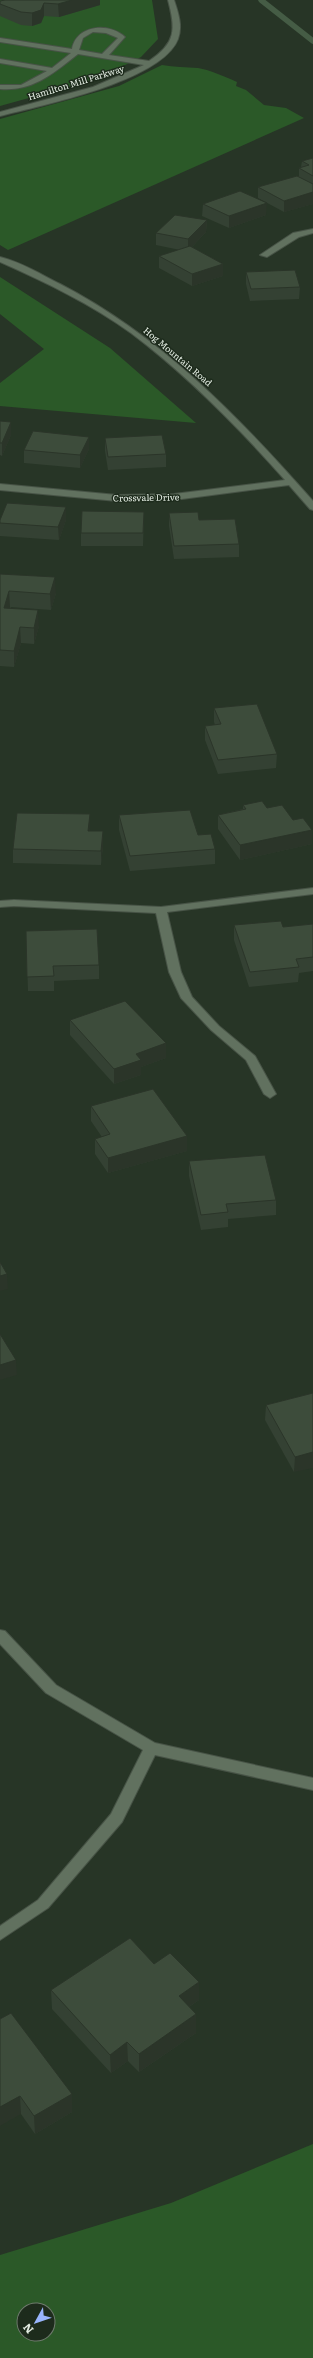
<svg xmlns="http://www.w3.org/2000/svg" width="313" height="2358" viewBox="0 0 313 2358" font-family="Literata,serif">
  <style>
    .green { fill: #2b5928; fill-rule: evenodd }
    .lines { fill: none; stroke-linecap: round; stroke-linejoin: round }
    .stream { stroke: #455c45; stroke-width: 5.5 }
    .minor-casing { stroke: #475346; stroke-width: 2 }
    .minor { fill: #61715f; fill-rule: evenodd }
    .wall { fill: #344133 }
    .shaded-wall { fill: #2b3529 }
    .building { fill: #3d4c3b; stroke: #2b3529 }
    .labels { text-anchor: middle; dominant-baseline: central; stroke-width: 3; stroke-linejoin: round; paint-order: stroke }
    .far-street-label { font-size: 9px; fill: #e5eee4; stroke: #1d2b1c }
  </style>
  <rect width="100%" height="100%" fill="#273526"/>
  <!-- green -->
  <g class="green">
    <path d="M0 0H152L158 39 141 57 97 79 0 106Z"/>
    <path d="M162 65C174 67 186 67 198 68 210 70 226 77 237 82L236 86 246 90 264 105 286 108 304 118 8 250 0 245V119L119 86Z"/>
    <path d="M0 277 110 348 196 423 0 406V383L44 349 0 314Z"/>
    <path d="M313 2144V2358H0V2255L171 2203ZM24 2310H48V2334H24Z"/>
  </g>
  <g class="lines">
    <!-- stream -->
    <path class="stream" d="M261 0 313 41"/>
    <!-- minor casing -->
    <g class="minor-casing">
      <g id="minor">
        <path d="M168 0H174C178 12 183 26 178 39 162 81 43 105 0 116V112L93 87 144 65 78 54C54 73 32 92 0 89V85H21L47 71 0 63V59L52 68 71 53 0 42V38L72 49C76 25 109 22 125 37L109 55 149 61C176 43 176 30 168 0ZM93 32 106 33 118 38 102 54 79 50 83 38Z"/>
        <path d="M313 229V233L299 237 267 257 260 255 293 233Z"/>
        <path d="M0 257C21 262 42 275 60 284 162 337 239 417 313 501V510L310 509 289 485 174 500 117 501 0 490V484L117 495 174 494 285 480C238 427 188 376 131 333 91 304 45 282 0 262Z"/>
        <path d="M313 888V894L167 912 181 972 192 997 219 1026 255 1056 276 1094 270 1098 264 1094 246 1060 211 1030 181 998 169 972 156 913 14 906 0 907V901L14 900 161 907Z"/>
        <path d="M0 1630 5 1631 56 1685 155 1743 313 1778V1790L155 1755 122 1822 48 1908 0 1940V1926L38 1900 111 1814 143 1750 46 1693 0 1644Z"/>
      </g>
    </g>
    <!-- minor -->
    <use href="#minor" class="minor"/>
  </g>
  <!-- wall -->
  <g class="wall">
    <path d="M0 1 100 5 59 17 44 16 41 23 32 26 21 25 0 16Z"/>
    <path d="M313 158V204L284 212 258 198V187L299 176V168L301 167 302 161Z"/>
    <path d="M203 204 266 215 229 228 202 216Z"/>
    <path d="M207 220 206 232 192 247 223 264V276L192 286 159 268V256L180 250 156 245V233Z"/>
    <path d="M246 272 300 287 299 299 250 301 246 284Z"/>
    <path d="M0 421 11 422V435L2 456 0 455Z"/>
    <path d="M105 438 166 454V467L108 470 105 451Z"/>
    <path d="M89 449 80 468 24 463V450Z"/>
    <path d="M144 512 143 546H81V533Z"/>
    <path d="M169 513 199 520 239 544V557L174 559 169 526Z"/>
    <path d="M0 520H66L59 540 0 536Z"/>
    <path d="M0 574 56 593 51 610 10 607 39 626 34 644 21 643 14 667 0 666Z"/>
    <path d="M214 708 277 754 276 768 218 774 205 740V726L215 725 214 722Z"/>
    <path d="M243 805 267 808 293 820 312 830V844L240 860 218 829V815L243 809Z"/>
    <path d="M119 815 198 835 215 849V864L130 871 119 830Z"/>
    <path d="M90 828V831H103V846L101 865 13 863V849Z"/>
    <path d="M313 924V971L299 973 298 982 249 987 234 940V925L283 927Z"/>
    <path d="M26 931 99 965V979L54 981V991H28Z"/>
    <path d="M70 1020 166 1058 141 1067V1075L114 1084 70 1035Z"/>
    <path d="M91 1106 187 1151 108 1173 95 1154V1139L102 1137 91 1121Z"/>
    <path d="M189 1161 276 1200V1215L228 1219V1227L201 1230 189 1176Z"/>
    <path d="M313 1393 294 1472 265 1420 266 1405Z"/>
    <path d="M199 1982V2000L189 2007 196 2014V2033L139 2072 128 2061 111 2073 52 2009 51 1990Z"/>
    <path d="M0 2019 72 2112 35 2134 21 2114Z"/>
  </g>
  <!-- shaded-wall -->
  <g class="shaded-wall">
    <path d="M72 0H100V5L59 17 58 4Z"/>
    <path d="M44 3V16L41 23 32 26V13Z"/>
    <path d="M313 192V204L284 212V201Z"/>
    <path d="M267 203 266 215 229 228V216Z"/>
    <path d="M207 220 206 232 188 251V239Z"/>
    <path d="M223 264V276L192 286V274Z"/>
    <path d="M11 422V435L2 456V443Z"/>
    <path d="M89 437V449L80 468V455Z"/>
    <path d="M66 507V520L59 540 58 527Z"/>
    <path d="M55 577 56 593 51 610 50 594Z"/>
    <path d="M9 591 10 607 5 624 4 608Z"/>
    <path d="M38 610 39 626 34 644V628Z"/>
    <path d="M20 627 21 643 14 667V651Z"/>
    <path d="M90 814V828L89 845 88 831Z"/>
    <path d="M312 830V844L240 860V845Z"/>
    <path d="M103 831V846L101 865V851Z"/>
    <path d="M166 1043V1058L141 1067V1075L114 1084V1069L136 1054Z"/>
    <path d="M187 1136V1151L108 1173V1158Z"/>
    <path d="M7 1274 8 1289 0 1291V1276Z"/>
    <path d="M16 1360 17 1375 0 1380V1365Z"/>
    <path d="M313 1452V1468L294 1472 295 1457Z"/>
    <path d="M199 1982V2000L178 2014 179 1996Z"/>
    <path d="M196 2014V2033L139 2072V2054Z"/>
    <path d="M127 2042 128 2061 111 2073 110 2055Z"/>
    <path d="M72 2094V2112L35 2134 34 2116Z"/>
    <path d="M20 2096 21 2114 0 2126V2107Z"/>
  </g>
  <!-- building -->
  <g class="building">
    <path d="M5 0H72L58 4 44 3 41 10 32 13 21 12 0 4V1Z"/>
    <path d="M313 158V176L299 168 309 165 302 161Z"/>
    <path d="M297 176 313 184V192L284 201 258 187Z"/>
    <path d="M240 191 267 203 229 216 203 204Z"/>
    <path d="M175 215 207 220 188 239 156 233Z"/>
    <path d="M190 246 223 264 192 274 159 256Z"/>
    <path d="M295 270 300 287 251 289 246 272Z"/>
    <path d="M0 421 11 422 2 443H0Z"/>
    <path d="M33 431 89 437 80 455 24 450Z"/>
    <path d="M162 435 166 454 108 457 105 438Z"/>
    <path d="M7 503 66 507 58 527 0 523V520Z"/>
    <path d="M82 511 144 512 143 533H81Z"/>
    <path d="M198 512 199 520 235 519 239 544 174 546 169 513Z"/>
    <path d="M0 574 55 577 50 594 9 591 4 608 38 610 34 628 20 627 14 651 0 650Z"/>
    <path d="M257 704 277 754 218 760 205 726 221 724 214 708Z"/>
    <path d="M262 801 267 808 282 805 293 820 303 818 312 830 240 845 218 815 246 809 243 805Z"/>
    <path d="M190 810 198 835 211 834 215 849 130 856 119 815Z"/>
    <path d="M17 813 90 814 88 831H103L101 851 13 849Z"/>
    <path d="M281 921 283 927 313 924V957L296 959 299 967 250 972 234 925Z"/>
    <path d="M97 929 99 965 53 966 54 976 27 977 26 931Z"/>
    <path d="M125 1001 166 1043 136 1054 141 1060 114 1069 70 1020Z"/>
    <path d="M153 1089 187 1136 108 1158 95 1139 110 1134 91 1106Z"/>
    <path d="M265 1155 276 1200 226 1204 228 1212 201 1215 189 1161Z"/>
    <path d="M0 1262 7 1274 0 1276Z"/>
    <path d="M0 1334 16 1360 0 1365Z"/>
    <path d="M313 1393V1452L295 1457 266 1405Z"/>
    <path d="M130 1938 154 1964 170 1953 199 1982 179 1996 196 2014 139 2054 127 2042 110 2055 51 1990Z"/>
    <path d="M11 2013 72 2094 34 2116 20 2096 0 2107V2019Z"/>
  </g>
  <g class="labels">
    <!-- far-street labels -->
    <g class="far-street-label">
      <text transform="translate(76 82) rotate(-17)">Hamilton Mill Parkway</text>
      <text transform="translate(178 356) rotate(40)">Hog Mountain Road</text>
      <text transform="translate(146 497) rotate(-1)">Crossvale Drive</text>
    </g>
  </g>
  <!-- north arrow -->
  <g transform="translate(36 2322) rotate(230)"><circle r="19" fill="#1d2b1c" stroke="#6d796c"/>
  <path d="M0-3L7 15L0 10L-7 15Z" fill="#99b5fd"/>
  <text y="-6" font-size="11" font-weight="bold" text-anchor="middle" fill="#e5eee4">N</text>
  </g>
</svg>
